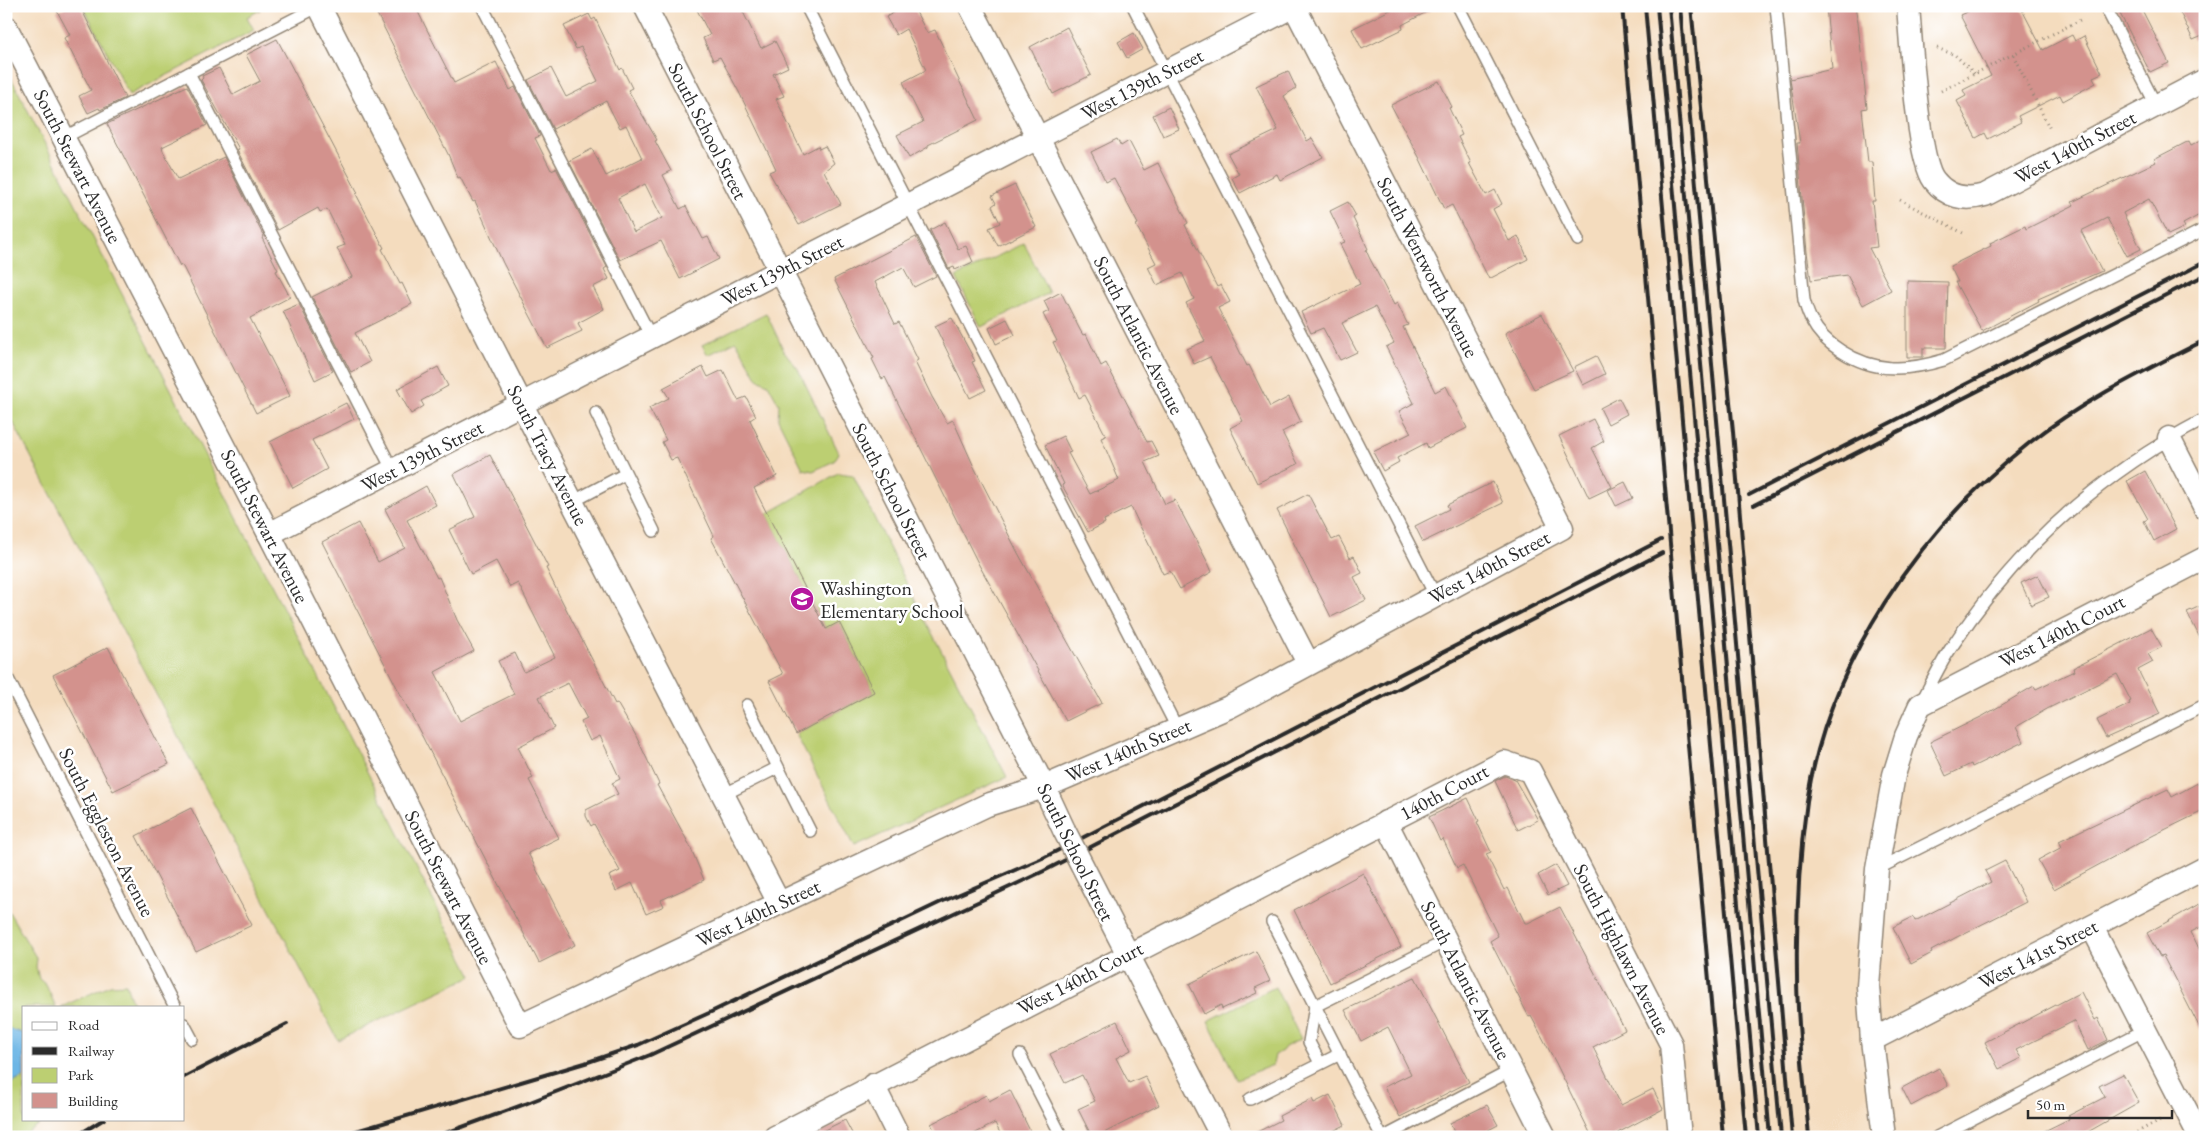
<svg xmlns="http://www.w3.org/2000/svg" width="2211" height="1143" viewBox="0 0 2211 1143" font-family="'EB Garamond',serif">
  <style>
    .green { fill: #bccf72; stroke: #747d4e }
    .water { fill: #6db6e5; stroke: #4c7088 }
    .building { fill: #d3928d; fill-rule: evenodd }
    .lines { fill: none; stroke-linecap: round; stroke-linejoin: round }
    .service-casing { stroke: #908474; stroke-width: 14 }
    .minor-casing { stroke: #908474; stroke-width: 25 }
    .path { stroke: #908474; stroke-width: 3; stroke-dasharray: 1 4; stroke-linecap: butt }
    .service { stroke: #fff; stroke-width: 11 }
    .minor { stroke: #fff; stroke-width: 22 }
    .rail { stroke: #2b2b2b; stroke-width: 4 }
    .minor-bridge-casing { stroke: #908474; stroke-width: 25; stroke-linecap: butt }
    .minor-bridge { stroke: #fff; stroke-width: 22 }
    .labels { text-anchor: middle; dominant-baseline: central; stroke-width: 5; stroke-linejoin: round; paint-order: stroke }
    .street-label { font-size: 20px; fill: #2b2b2b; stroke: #fff }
    .poi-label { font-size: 20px; fill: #2b2b2b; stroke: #fff; text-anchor: start }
  </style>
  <rect width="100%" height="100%" fill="#fff"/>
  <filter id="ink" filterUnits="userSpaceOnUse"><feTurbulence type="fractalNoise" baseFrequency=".02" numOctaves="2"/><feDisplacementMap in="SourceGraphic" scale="10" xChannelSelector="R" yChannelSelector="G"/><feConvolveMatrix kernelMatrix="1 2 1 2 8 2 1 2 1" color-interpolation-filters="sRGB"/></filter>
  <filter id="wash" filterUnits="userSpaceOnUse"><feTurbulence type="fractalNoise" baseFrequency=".0096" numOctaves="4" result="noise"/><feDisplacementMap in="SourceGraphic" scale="20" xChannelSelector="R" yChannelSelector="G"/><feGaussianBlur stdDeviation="1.12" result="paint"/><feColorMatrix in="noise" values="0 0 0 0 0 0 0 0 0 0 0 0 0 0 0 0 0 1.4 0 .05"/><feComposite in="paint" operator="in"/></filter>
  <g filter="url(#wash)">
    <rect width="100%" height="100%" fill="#f4dcbe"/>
    <!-- green -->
    <g class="green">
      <path d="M83 6H258L260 10 247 17 254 30 129 95Z"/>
      <path d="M6 68 472 976 338 1040 6 409Z"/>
      <path d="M1024 243 1049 293 981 327 956 277Z"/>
      <path d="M766 313 784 351 798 369 839 453 834 461 813 471 803 469 778 419 779 404 768 384 758 379 736 341 708 355 702 345Z"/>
      <path d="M838 473 853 475 921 612 1007 777 854 847 796 734 874 692 839 622 826 629 767 514Z"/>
      <path d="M6 907 37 959 36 967 39 979 46 985 56 1007H24V1035L22 1033 6 1028Z"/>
      <path d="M126 984 134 1007H61L110 985Z"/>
      <path d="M1275 987 1301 1039 1285 1047 1282 1051 1275 1055 1273 1065 1237 1079 1208 1021Z"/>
      <path d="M24 1077V1119H46L20 1137H6V1086Z"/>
    </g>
    <!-- water -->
    <path class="water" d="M6 1028 22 1033 24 1035V1077L6 1086Z"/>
    <g id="blocks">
      <!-- building -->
      <g class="building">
        <path d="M68 6H80L125 98 100 110 99 108 88 113 79 96 91 90 64 38 70 35 57 11Z"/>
        <path d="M373 6H415L454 83 496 62 510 90 515 87 540 136 535 138 551 170 556 168 607 267 604 269 609 279 593 287 604 309 578 323 582 331 547 348 503 263 475 201 473 202 460 177 458 178 448 154Z"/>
        <path d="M695 6H740L761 48 775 41 788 67 773 74 784 96 776 99 803 154 818 146 819 149 825 146 834 163 824 171 841 204 799 225 769 172 776 169 739 92 720 57 713 60 703 38 710 35Z"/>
        <path d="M906 6H913L927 33 935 30 978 120 928 145V147L909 158 897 135 923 122 903 82 926 70 906 29 896 35 886 17Z"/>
        <path d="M1398 6H1438L1402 25 1403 29 1362 49 1352 29Z"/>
        <path d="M1826 6H1855L1858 23 1867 108 1862 109 1868 162H1872L1875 201H1872L1877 247 1869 248 1891 290 1863 305 1847 275 1811 280 1807 252 1797 143H1800L1790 79 1832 69Z"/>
        <path d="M1967 6H2020L2043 50 2072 35 2075 41 2084 36 2102 73 2093 77 2096 83 2063 101 2060 95 2018 116 2021 122 1988 139 1985 133 1976 138 1957 101 1966 96 1963 90 1991 76 1960 15 1969 11Z"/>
        <path d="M2116 6H2140L2169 63 2150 72Z"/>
        <path d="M2177 6H2205V35L2193 40Z"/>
        <path d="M589 14 592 20 595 18 620 70 622 68 632 88 628 90 657 140 655 141 671 171 663 175 680 209 686 206 703 239 708 237 719 259 680 279 661 241 620 260 569 161 592 149 606 176 642 158 626 125 620 128 606 101 553 129 528 80 551 68 566 97 598 81 581 47 576 49 564 26ZM645 184 662 218 634 232 618 198Z"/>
        <path d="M1067 27 1091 75 1053 94 1030 47Z"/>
        <path d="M1134 33 1143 49 1127 58 1118 42Z"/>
        <path d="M277 39 358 193 356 194 384 248 382 249 400 284 402 283 412 304 355 333 370 362 351 372 312 297 352 277 337 248 345 245 327 209 320 212 318 208 278 230 237 150 239 149 201 80 203 78 202 76 219 68 233 95 260 81 246 55Z"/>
        <path d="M1288 71 1296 88 1284 96 1307 141 1312 138 1323 157 1280 180 1277 174 1240 193 1232 178 1239 174 1228 154 1278 130 1256 86Z"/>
        <path d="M1439 81 1452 107 1449 108 1462 135 1458 137 1471 163H1469L1486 195 1495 190 1502 204 1493 209 1509 241 1518 236 1528 259 1489 279 1452 205 1444 209 1419 157 1391 105Z"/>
        <path d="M187 86 207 125 162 147 163 151 178 179 224 157 264 237 262 238 278 270 276 271 290 297 250 318 290 396 256 413 182 265 180 266 107 124Z"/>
        <path d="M1169 107 1179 129 1163 136 1153 115Z"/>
        <path d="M2205 138V212L2183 224 2185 227 2168 235 2149 199 2123 213 2141 249 2127 256 2107 218 2081 231 2102 271 2038 299 2039 301 1982 331 1955 282H1958L1950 266 1991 246 1990 243 2025 226 2026 229 2074 205 2072 202 2156 162 2154 159 2189 141 2191 145Z"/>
        <path d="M1117 139 1121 146 1129 141 1144 170 1158 163 1188 223 1185 225 1217 287 1221 285 1230 302 1218 308 1247 366 1249 365 1270 407 1289 397 1301 422 1282 432 1298 464 1257 483 1230 428 1243 421 1210 357 1194 364 1187 349 1205 341 1186 303 1194 299 1182 273 1157 285 1148 267 1156 263 1136 225 1138 224 1114 178 1106 182 1091 152Z"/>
        <path d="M1015 185 1036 227 998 246 989 228 1000 223 992 206 996 203 992 196Z"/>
        <path d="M1348 202 1356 216 1353 218 1368 249 1366 250 1369 257 1394 305 1397 303 1408 325 1403 327 1435 392 1446 386 1467 428 1428 448 1426 443 1397 458 1399 462 1383 471 1373 452 1411 433 1399 411 1414 403 1386 347 1394 343 1375 307 1342 323 1357 352 1340 360 1323 328 1311 333 1301 312 1360 284 1340 244 1345 242 1330 211Z"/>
        <path d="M945 222 958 249 966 246 973 262 955 270 954 267 949 269 930 230Z"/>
        <path d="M916 237 936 276 914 287 903 267 875 282 895 324 899 322 918 360 915 362 932 397 947 423 953 420 974 467 1018 553 1102 703 1066 721 979 565 885 377 882 379 872 359 874 358 834 279Z"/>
        <path d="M1907 281 1948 282 1946 348H1923V357H1907Z"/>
        <path d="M1061 292 1080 330 1083 335 1086 334 1101 366 1106 363 1147 442 1151 441 1159 456 1145 462 1165 504 1175 500 1209 565 1212 572 1180 589 1170 571 1163 574 1131 507 1104 520 1105 523 1088 532 1062 485 1064 484 1045 445 1063 436 1071 452 1068 453 1090 494 1119 480 1101 438 1106 436 1085 395 1079 398 1053 342 1057 341 1043 314 1049 311 1044 301Z"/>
        <path d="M299 304 333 371 315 380 283 311Z"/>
        <path d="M1542 314 1573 371 1534 389 1505 333Z"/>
        <path d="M952 318 975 361 972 362 986 390 970 398 935 326Z"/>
        <path d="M1007 319 1015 335 996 344 989 328Z"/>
        <path d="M1596 356 1605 374 1583 385 1574 367Z"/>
        <path d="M438 367 448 386 421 401 424 406 411 414 397 389Z"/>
        <path d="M703 367 708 377 723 370 738 400 746 397 756 416 750 420 777 476 754 488 826 629 839 622 874 692 796 734 769 681 783 674 711 538 714 536 677 458 671 460 662 442 666 440 649 408 669 398 663 388Z"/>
        <path d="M1619 398 1627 414 1608 424 1600 408Z"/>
        <path d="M346 403 354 419 312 440 327 469 293 488 270 442Z"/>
        <path d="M1593 419 1604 441 1592 448 1612 487 1589 498 1559 436Z"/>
        <path d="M490 455 548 567 546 568 561 599 615 704 617 703 635 734 659 784 657 785 690 846 704 880 661 900 664 906 646 914 632 883 616 891 609 876 620 871 594 824 591 826 586 816V810L618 794 612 783 620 779 600 736 590 741 581 722 587 719 568 683 539 697 554 728 518 747 533 778 529 780 559 838 528 853 575 945 539 963 322 542 358 523 378 562 405 548 385 509 426 486 436 505 407 520 437 578 439 577 457 620 474 651 435 672 460 721 514 694 498 661 515 653 524 672 555 657 518 583 510 587 496 561 471 574 449 530 475 517 454 474Z"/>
        <path d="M2145 471 2176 529 2154 541 2144 521 2148 519 2127 481Z"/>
        <path d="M1493 482 1503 503 1423 542 1415 526 1449 509 1447 505Z"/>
        <path d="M1625 482 1633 498 1616 506 1608 490Z"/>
        <path d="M1308 494 1332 540 1339 537 1350 558 1354 556 1362 573 1354 577 1366 600 1331 617 1277 510Z"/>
        <path d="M2038 575 2049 597 2031 605 2021 583Z"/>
        <path d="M2205 604V648L2187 612Z"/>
        <path d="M2151 628 2162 647 2148 654 2153 662 2138 670 2160 714 2106 738 2097 720 2130 704 2129 702 2131 701 2117 674 2047 709 2016 727 2023 742 1972 767 1971 764 1946 776 1930 742 1983 716 2034 686 2036 689 2074 671 2073 668Z"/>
        <path d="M108 647 169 764 113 791 53 675Z"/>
        <path d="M1505 776 1515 780 1538 820 1518 830 1495 781Z"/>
        <path d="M2205 779V810L2154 835 2054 889 2038 860 2062 847 2059 841 2168 789 2172 797Z"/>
        <path d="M1468 798 1479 821 1477 822 1491 852 1486 854 1504 890 1508 888 1525 923H1528L1560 907 1625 1030 1593 1047 1621 1105 1653 1089 1663 1109 1610 1137H1592L1556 1063 1531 1016 1529 1017 1490 941 1498 936 1463 865 1457 868 1443 839 1440 841 1429 817Z"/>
        <path d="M191 808 252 925 196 952 136 836Z"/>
        <path d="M2005 861 2026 902 1955 938 1931 951 1932 953 1911 964 1893 927 1913 917 1915 921 1991 882 1985 871Z"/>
        <path d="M1556 865 1567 886 1548 895 1538 875Z"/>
        <path d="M1363 873 1401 947 1330 983 1294 910Z"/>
        <path d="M2199 904 2205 915V925L2191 932 2205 961V1038L2163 956 2160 957 2147 933Z"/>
        <path d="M1256 951 1270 981 1255 988 1257 993 1222 1009 1221 1005 1204 1014 1189 984Z"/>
        <path d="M1415 977 1469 1082 1400 1117 1384 1087 1411 1074 1388 1027 1361 1041 1345 1010Z"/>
        <path d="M2081 992 2095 1020 2098 1018 2108 1040 2088 1050 2074 1021 2016 1050 2021 1058 1999 1069 1985 1042Z"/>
        <path d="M1117 1021 1131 1050 1116 1058 1129 1083 1145 1076 1159 1105 1096 1137H1092L1078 1109 1095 1101 1082 1075 1065 1083 1050 1054Z"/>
        <path d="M1939 1068 1948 1086 1911 1106 1902 1088Z"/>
        <path d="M2123 1074 2139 1103 2079 1137H2032L2069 1119 2068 1116 2105 1097 2099 1086Z"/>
        <path d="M1010 1090 1033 1137H1002L995 1123 968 1137H938L931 1124 986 1095 989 1101Z"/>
        <path d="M1330 1095 1345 1125 1321 1137H1247L1281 1120 1279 1116 1312 1099 1314 1103Z"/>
        <path d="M1487 1105 1498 1125 1475 1137H1456L1450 1123Z"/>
        <path d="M845 1120 854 1137H810Z"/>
      </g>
    </g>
  </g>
  <g filter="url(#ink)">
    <use href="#blocks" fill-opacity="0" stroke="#908474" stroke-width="1"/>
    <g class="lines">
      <!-- service casing -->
      <g class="service-casing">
        <g id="service">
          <path d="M482 6 651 337"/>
          <path d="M806 6 1177 728"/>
          <path d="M1133 6 1435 595"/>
          <path d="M1458 6 1578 240"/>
          <path d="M1776 6 1804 300C1806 307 1808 315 1812 321 1818 333 1830 344 1841 351 1875 373 1907 371 1944 360L2205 229"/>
          <path d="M2105 6 2156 105"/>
          <path d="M189 73 393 471"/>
          <path d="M63 138 319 6"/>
          <path d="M596 413 654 531"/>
          <path d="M572 502 625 474"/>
          <path d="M6 675 175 1007"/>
          <path d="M1922 701C1931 684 1940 664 1951 648 2016 549 2101 473 2205 419"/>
          <path d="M747 705 810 831"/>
          <path d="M723 795 777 768"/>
          <path d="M1877 869 2205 705"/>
          <path d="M1272 922 1382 1137"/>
          <path d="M184 1024 192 1039"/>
          <path d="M1020 1055 1062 1137"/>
          <path d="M1320 1063 1309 1042 1315 1006 1446 941"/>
          <path d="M1250 1099 1340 1054"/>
          <path d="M1384 1137 1512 1070"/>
          <path d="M1937 1137 2145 1030"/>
        </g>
      </g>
      <!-- minor casing -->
      <g class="minor-casing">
        <g id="minor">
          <path d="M319 6 522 405 779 903"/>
          <path d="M645 6 1044 787 1064 830"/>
          <path d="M970 6 1308 663"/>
          <path d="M1908 6C1911 40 1917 158 1934 180 1947 197 1965 201 1985 195L2205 80"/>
          <path d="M6 27 269 534 520 1026 987 805 1044 787 1229 707 1562 528 1294 6"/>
          <path d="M2169 438 2205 508"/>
          <path d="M269 534 1294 6"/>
          <path d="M1386 822 1545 1137"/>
          <path d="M1102 904 1222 1137"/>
          <path d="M2092 927 2200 1137"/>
          <path d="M1872 1040 2205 868"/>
          <path d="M873 1085 899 1137"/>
          <path d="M775 1137 1504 762 1530 771 1671 1044 1680 1137"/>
          <path d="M1884 1137 1872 1040 1868 986 1877 869 1894 775 1906 736 1920 705 2205 558"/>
        </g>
      </g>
      <!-- path -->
      <g class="path">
        <path d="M1934 9 1938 6"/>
        <path d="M1937 48 1955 55 1975 74"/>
        <path d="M2013 55 2050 129"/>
        <path d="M1941 91 2082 19"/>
        <path d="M1900 200 1963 233"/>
        <path d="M2128 1137 2160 1120"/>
      </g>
      <!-- service -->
      <use href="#service" class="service"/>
      <!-- minor -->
      <use href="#minor" class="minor"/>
      <!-- rail -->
      <g class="rail">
        <path d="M1622 6 1723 1137"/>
        <path d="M1645 6 1746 1137"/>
        <path d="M1657 6 1759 1137"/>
        <path d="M1669 6 1770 1137"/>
        <path d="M1680 6 1781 1137"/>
        <path d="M1691 6 1733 432 1792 1137"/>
        <path d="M1749 495 2205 262"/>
        <path d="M1754 505 2205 275"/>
        <path d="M184 1077 287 1024"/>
        <path d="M75 1137 104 1119"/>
        <path d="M336 1137 585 1063 638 1045 709 1013 939 903 1045 857 1661 540"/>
        <path d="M435 1137 525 1104 650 1055 1044 871 1662 553"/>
        <path d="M1809 1137C1805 1084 1797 1030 1797 976 1796 918 1799 858 1807 801 1829 661 1919 530 2028 444 2082 401 2144 371 2205 340"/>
      </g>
      <!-- minor-bridge casing -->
      <g class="minor-bridge-casing">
        <path id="minor-bridge" d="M1064 830 1102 904"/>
      </g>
      <!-- minor-bridge -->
      <use href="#minor-bridge" class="minor-bridge"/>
    </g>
  </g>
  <!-- icons -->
  <defs>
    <g id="school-disc" transform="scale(1.25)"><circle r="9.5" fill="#b5179e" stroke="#fff"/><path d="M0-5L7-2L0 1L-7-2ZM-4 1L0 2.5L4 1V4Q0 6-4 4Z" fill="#fff"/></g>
  </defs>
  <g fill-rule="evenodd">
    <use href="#school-disc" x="802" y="599"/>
  </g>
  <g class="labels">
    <!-- street labels -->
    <g class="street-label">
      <text transform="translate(1142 84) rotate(-27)">West 139th Street</text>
      <text transform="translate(708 131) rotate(63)">South School Street</text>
      <text transform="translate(2075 147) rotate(-28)">West 140th Street</text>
      <text transform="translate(78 166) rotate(63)">South Stewart Avenue</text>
      <text transform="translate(1428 267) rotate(63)">South Wentworth Avenue</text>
      <text transform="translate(782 270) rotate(-27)">West 139th Street</text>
      <text transform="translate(1139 335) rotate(63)">South Atlantic Avenue</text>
      <text transform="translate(548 455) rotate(63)">South Tracy Avenue</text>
      <text transform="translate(422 456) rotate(-27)">West 139th Street</text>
      <text transform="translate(892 491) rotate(63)">South School Street</text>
      <text transform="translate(265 526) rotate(63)">South Stewart Avenue</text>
      <text transform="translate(1489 567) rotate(-28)">West 140th Street</text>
      <text transform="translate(2062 631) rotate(-27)">West 140th Court</text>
      <text transform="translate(1128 750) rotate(-23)">West 140th Street</text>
      <text transform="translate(1444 792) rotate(-28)">140th Court</text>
      <text transform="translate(107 832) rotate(63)">South Eggleston Avenue</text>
      <text transform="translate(1076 852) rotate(64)">South School Street</text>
      <text transform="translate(449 887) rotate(63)">South Stewart Avenue</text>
      <text transform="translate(758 913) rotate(-25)">West 140th Street</text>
      <text transform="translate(1622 949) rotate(63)">South Highlawn Avenue</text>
      <text transform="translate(2038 954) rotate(-27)">West 141st Street</text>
      <text transform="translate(1080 978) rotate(-27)">West 140th Court</text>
      <text transform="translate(1466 980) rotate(63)">South Atlantic Avenue</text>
    </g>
    <!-- poi labels -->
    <g class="poi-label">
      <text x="820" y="588">Washington<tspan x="820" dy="23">Elementary School</tspan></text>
    </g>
  </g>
  <!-- margin -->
  <rect width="2211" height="1143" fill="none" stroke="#fff" stroke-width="25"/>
  <!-- legend -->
  <rect x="22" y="1006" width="162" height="115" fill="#ffffff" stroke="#aaaaaa"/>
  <rect x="32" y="1022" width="25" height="8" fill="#ffffff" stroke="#aaaaaa"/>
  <text x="68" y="1030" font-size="15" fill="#2b2b2b">Road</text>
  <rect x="32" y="1047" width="25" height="8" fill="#2b2b2b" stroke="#aaaaaa"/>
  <text x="68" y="1056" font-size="15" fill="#2b2b2b">Railway</text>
  <rect x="32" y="1068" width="25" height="15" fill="#bccf72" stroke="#aaaaaa"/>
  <text x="68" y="1080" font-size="15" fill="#2b2b2b">Park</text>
  <rect x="32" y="1093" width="25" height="15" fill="#d3928d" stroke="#aaaaaa"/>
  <text x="68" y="1106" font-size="15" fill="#2b2b2b">Building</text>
  <!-- scale -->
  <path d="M2028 1110v8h144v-8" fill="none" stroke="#2b2b2b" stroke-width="2.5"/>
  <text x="2036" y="1110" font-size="15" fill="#2b2b2b" stroke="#ffffff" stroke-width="4" paint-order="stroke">50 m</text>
</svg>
